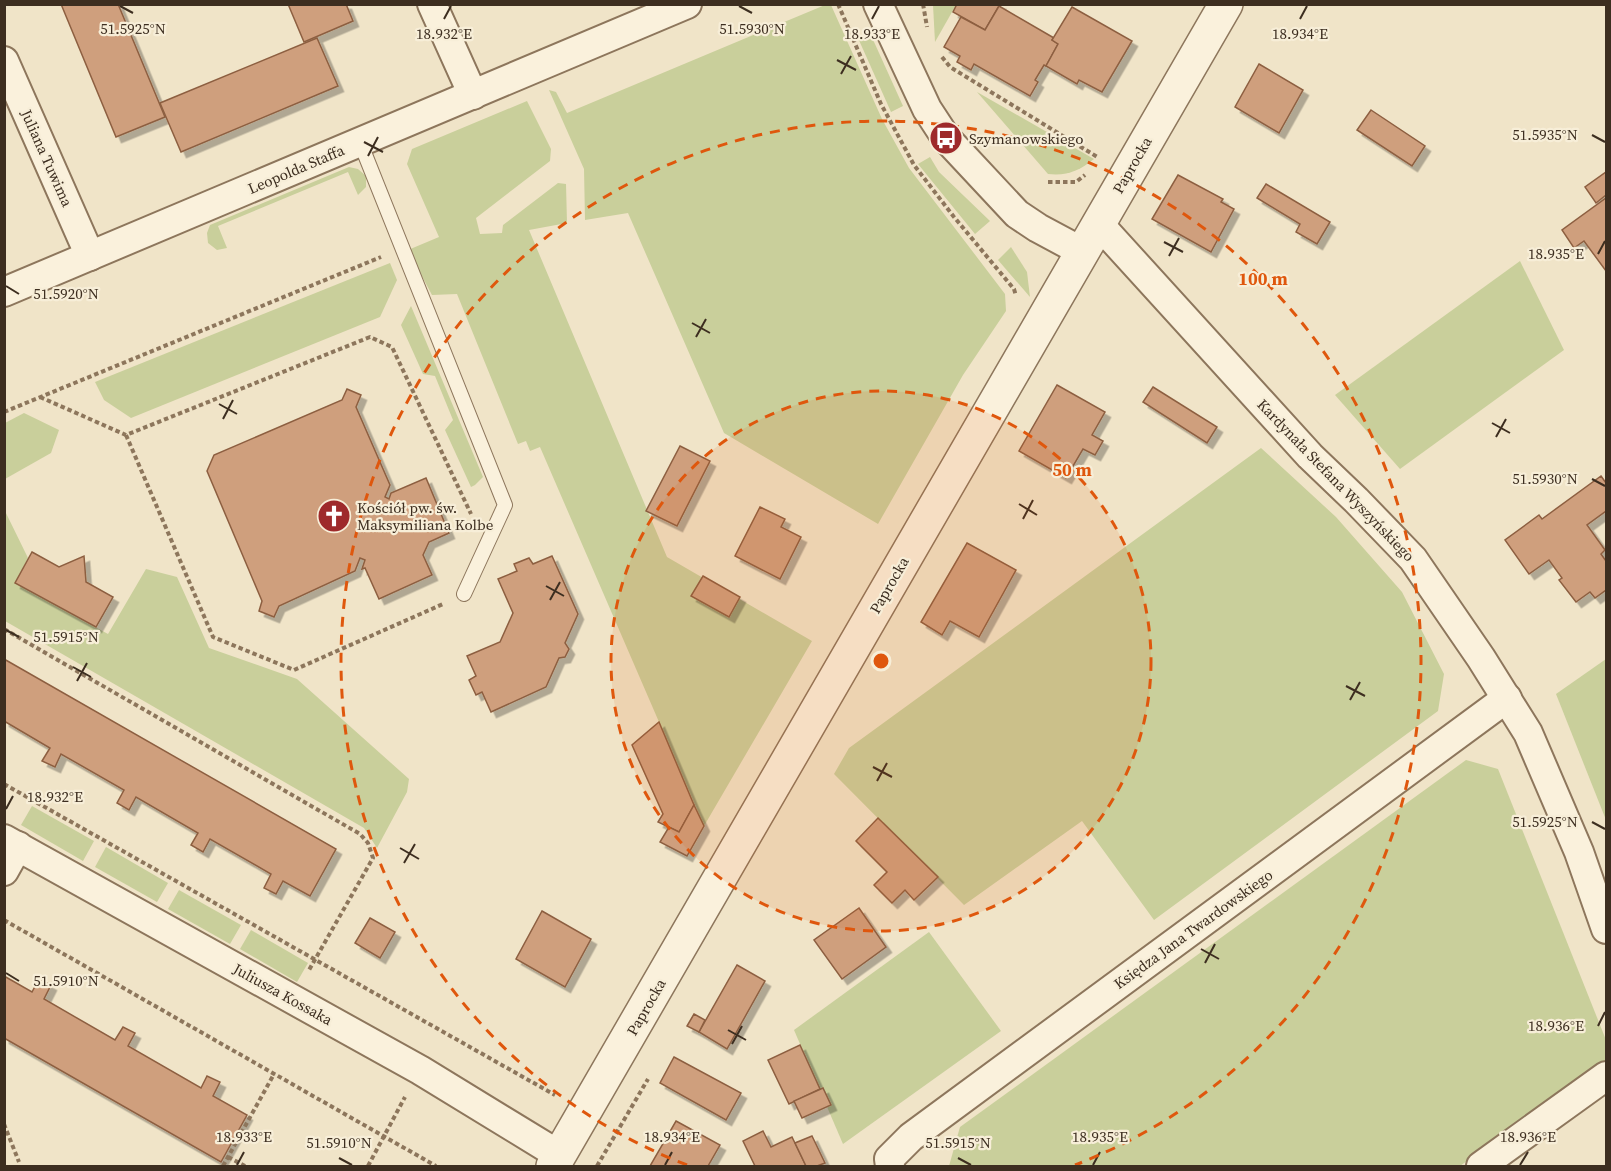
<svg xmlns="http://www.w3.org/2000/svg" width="1611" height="1171" viewBox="0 0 1611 1171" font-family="'Source Serif 4',serif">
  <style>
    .green { fill: #c9cf9b }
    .building { fill: #cf9f7d; stroke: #8d5f41; stroke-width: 1.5; filter: url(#shadow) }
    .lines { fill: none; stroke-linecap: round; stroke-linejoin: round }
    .service-casing { stroke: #8d765c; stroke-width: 16 }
    .minor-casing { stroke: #8d765c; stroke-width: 32 }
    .tertiary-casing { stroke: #8d765c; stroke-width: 36 }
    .path { stroke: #8d765c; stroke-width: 4; stroke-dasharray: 4.5 3; stroke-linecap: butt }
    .service { stroke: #faf1dc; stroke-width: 14 }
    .minor { stroke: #faf1dc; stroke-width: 28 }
    .tertiary { stroke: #faf1dc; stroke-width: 33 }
    .ticks { fill: none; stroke: #3d2e20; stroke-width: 2 }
    .ring { fill: none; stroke: #df570d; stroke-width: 3; stroke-dasharray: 10 8 }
    .labels { text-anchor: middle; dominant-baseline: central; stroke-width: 4.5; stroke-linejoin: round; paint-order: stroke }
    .poi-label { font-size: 15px; fill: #3d2e20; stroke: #f7eed8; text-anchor: start }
    .street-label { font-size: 15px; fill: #3d2e20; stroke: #f7eed8 }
    .ticks-label { font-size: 15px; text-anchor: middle; fill: #3d2e20; stroke: #f7eed8; stroke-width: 4.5; stroke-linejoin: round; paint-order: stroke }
    .centre { fill: #df570d; stroke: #f7eed8; stroke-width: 3 }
    .ring-label { font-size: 18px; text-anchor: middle; font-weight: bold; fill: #df570d; stroke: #f7eed8; stroke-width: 4.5; stroke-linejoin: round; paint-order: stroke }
  </style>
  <defs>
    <filter id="shadow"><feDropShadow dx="5.5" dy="5.5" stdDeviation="0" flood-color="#0004"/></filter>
  </defs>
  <rect width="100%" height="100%" fill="#f0e4c8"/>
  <!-- green -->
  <g class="green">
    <path d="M825 5H831L882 119 909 168 1005 294 1006 311 963 375 878 524 724 433 628 213 585 220 584 169 549 90 556 92 567 113Z"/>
    <path d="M933 5H956L935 42Z"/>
    <path d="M870 33 903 106 891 112 858 38Z"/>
    <path d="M977 92 1094 159C1079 171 1067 176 1048 174Z"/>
    <path d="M527 101 551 149 550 161 476 218 480 234 502 233 503 225 558 183 566 184 567 223 529 230 667 557 812 641 704 826 540 447 530 451 526 441 518 444 457 294 432 295 408 250 439 237 407 164 412 149Z"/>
    <path d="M930 157 939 172 990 221 975 234 918 164Z"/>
    <path d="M349 167 358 169 366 176V187L358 195 348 172 218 226 227 248 217 250 208 243 207 233 210 225Z"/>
    <path d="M1011 247 1027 272 1030 297 998 260Z"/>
    <path d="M1520 261 1564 350 1400 469 1335 395Z"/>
    <path d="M390 263 397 280 380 317 131 418 104 400 95 382Z"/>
    <path d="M411 306 483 477 475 485 471 487 445 430 453 420 435 376 423 374 401 325Z"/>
    <path d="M24 413 59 430 51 453 5 479V423Z"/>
    <path d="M1261 448 1336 517 1402 592 1444 674 1438 711 1154 920 1082 821 964 905 834 774 849 748Z"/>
    <path d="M4 509 28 558 15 583 108 634 146 569 177 577 209 648 297 679 409 779 407 792 377 848 364 828 5 621Z"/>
    <path d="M1606 659V820L1556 694Z"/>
    <path d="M1466 760 1498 769 1606 1040V1061L1460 1166H949L960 1127Z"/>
    <path d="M32 806 94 841 83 861 21 825Z"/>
    <path d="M106 847 168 883 157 902 95 867Z"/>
    <path d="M179 890 241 925 230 944 168 909Z"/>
    <path d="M251 930 308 963 297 982 240 949Z"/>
    <path d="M929 932 1001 1031 843 1144 794 1030Z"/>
  </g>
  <!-- building -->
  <g class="building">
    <path d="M61 4H118L165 117 116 137Z"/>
    <path d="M288 4H346L353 21 304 42Z"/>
    <path d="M957 4H1000L985 30 953 12Z"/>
    <path d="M999 6 1054 38 1052 40 1058 44 1046 66 1044 65 1035 80 1038 82 1030 96 974 64 971 70 957 62 960 56 944 47 961 17 985 30Z"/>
    <path d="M1072 7 1132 41 1102 92 1079 80 1077 84 1046 66 1058 44 1052 40Z"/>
    <path d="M317 38 338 86 181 152 160 103Z"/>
    <path d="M1259 64 1303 90 1279 133 1235 107Z"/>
    <path d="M1371 110 1425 146 1412 166 1357 130Z"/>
    <path d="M1606 172V195L1596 203 1585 187Z"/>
    <path d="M1178 175 1223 199 1221 202 1234 209 1211 252 1152 219Z"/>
    <path d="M1266 184 1330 222 1317 244 1296 232 1300 224 1257 198Z"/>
    <path d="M1606 198V271L1584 241 1574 248 1562 230Z"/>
    <path d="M1057 385 1105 412 1092 435 1103 441 1095 455 1083 449 1066 478 1019 451Z"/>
    <path d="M1153 387 1217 427 1207 443 1143 402Z"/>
    <path d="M347 389 361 395 356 407 390 485 385 497 389 499 391 493 426 478 449 533 429 542 423 555 432 575 379 599 365 568 362 569 365 560 360 558 355 571 279 606 274 617 259 611 262 601 207 471 214 455 342 400Z"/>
    <path d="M680 446 710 461 677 526 646 511Z"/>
    <path d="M1601 476 1606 483V511L1587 525 1605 550 1601 554 1606 561V590L1595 598 1590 592 1576 602 1559 580 1562 578 1549 560 1529 574 1505 540 1539 515 1542 519Z"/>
    <path d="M760 507 785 519 781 527 801 537 780 579 735 556Z"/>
    <path d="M967 543 1016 570 979 637 950 621 942 635 921 622Z"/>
    <path d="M32 552 59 567 84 556 86 582 113 597 96 627 15 583Z"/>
    <path d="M552 556 578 614 565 643 569 649 565 657 559 658 546 687 491 712 482 692 476 695 469 680 476 676 467 656 500 642 513 613 498 579 517 571 514 564 529 558 533 564Z"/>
    <path d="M703 576 740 597 729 617 691 596Z"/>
    <path d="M4 659 336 849 310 896 283 881 276 894 264 888 271 874 210 839 203 852 191 845 198 833 136 797 129 810 117 803 124 790 61 754 55 767 42 761 50 748 4 721Z"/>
    <path d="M659 722 694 805 679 832 658 822 663 814 632 745Z"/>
    <path d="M694 805 704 826 687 856 660 842 669 827 679 832Z"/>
    <path d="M878 818 938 877 914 900 905 890 892 903 874 885 887 872 856 841Z"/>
    <path d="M859 908 886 947 842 979 814 940Z"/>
    <path d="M542 911 591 939 565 987 516 959Z"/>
    <path d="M370 918 395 932 380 958 355 943Z"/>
    <path d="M737 965 765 981 727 1049 699 1032Z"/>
    <path d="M4 976 32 992 39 979 51 985 44 999 115 1040 123 1027 135 1033 128 1046 201 1088 207 1076 220 1082 213 1096 247 1115 221 1162 4 1038Z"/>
    <path d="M694 1014 705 1020 699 1032 687 1026Z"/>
    <path d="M800 1045 820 1089 789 1104 768 1060Z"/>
    <path d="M674 1057 741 1093 726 1120 660 1083Z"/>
    <path d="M823 1088 831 1105 802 1118 794 1101Z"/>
    <path d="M676 1121 720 1145 708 1166H650Z"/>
    <path d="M763 1131 771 1147 792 1137 806 1166H755L743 1141Z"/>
    <path d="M812 1136 825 1163 817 1166H806L795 1143Z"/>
  </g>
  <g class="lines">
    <!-- service casing -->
    <g class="service-casing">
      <path id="service" d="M360 142 505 505 464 594"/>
    </g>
    <!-- minor casing -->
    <g class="minor-casing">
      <g id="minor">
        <path d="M432 4 473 95"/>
        <path d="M878 4 927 109 946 138 1017 214 1038 228 1081 251"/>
        <path d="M4 61 90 256"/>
        <path d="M1098 223 1310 456 1356 500 1413 559 1481 658 1528 733 1579 852 1606 929"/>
        <path d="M4 292 687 4"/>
        <path d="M4 839 420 1070 559 1155"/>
        <path d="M4 871 18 846"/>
        <path d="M890 1166 889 1159 911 1137 1507 698"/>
        <path d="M1481 1166 1606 1076"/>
      </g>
    </g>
    <!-- tertiary casing -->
    <g class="tertiary-casing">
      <path id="tertiary" d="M553 1166 1226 4"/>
    </g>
    <!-- path -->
    <g class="path">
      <path d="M838 4 881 104 914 165 954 217 1014 289 1016 296"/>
      <path d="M923 4 927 27"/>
      <path d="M942 57 950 67 1099 158"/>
      <path d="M1048 182H1076L1085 175"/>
      <path d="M40 397 126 435 370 337 392 347 471 514"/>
      <path d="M4 412 381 257"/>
      <path d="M126 435 213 637 294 670 443 604"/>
      <path d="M4 629 360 834 368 843 373 858 309 970"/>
      <path d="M4 784 555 1095"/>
      <path d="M4 920 436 1166"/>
      <path d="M4 1124 19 1162"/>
      <path d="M228 1157 245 1166"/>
      <path d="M223 1166 274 1074"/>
      <path d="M368 1166 405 1097"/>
      <path d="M597 1166 648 1079"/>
    </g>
    <!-- service -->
    <use href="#service" class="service"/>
    <!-- minor -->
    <use href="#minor" class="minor"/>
    <!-- tertiary -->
    <use href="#tertiary" class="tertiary"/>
  </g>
  <!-- ticks -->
  <path class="ticks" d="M120 6 133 13M739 6 752 13M444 19 451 6M872 19 879 6M1300 19 1307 6M837 60 856 70M841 74 851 56M1592 135 1605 142M364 142 383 152M368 156 378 137M1164 242 1183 252M1598 254 1605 241M1169 256 1179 238M6 286 19 294M692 323 710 333M696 337 706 319M219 404 237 414M223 419 233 400M1492 423 1510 433M1496 437 1506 419M1592 479 1605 486M1019 504 1037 515M1023 519 1033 500M546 586 564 596M550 600 560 582M6 630 19 637M73 667 91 677M77 681 87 663M1346 686 1365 696M1350 700 1360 682M873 767 892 777M877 781 887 763M6 809 13 796M1592 822 1605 829M400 848 419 859M404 863 415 844M1201 949 1219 959M1205 963 1215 944M6 973 19 981M1598 1026 1605 1012M728 1030 746 1040M732 1044 742 1026M339 1158 352 1165M958 1158 971 1165M237 1165 244 1152M665 1165 672 1152M1093 1165 1100 1152M1520 1165 1528 1152"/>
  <!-- distance rings -->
  <circle cx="881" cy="661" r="270" fill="#df570d" fill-opacity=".12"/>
  <g class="ring">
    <circle cx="881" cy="661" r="270"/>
    <path d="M687 1165A540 540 0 1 1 1075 1165"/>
  </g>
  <!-- icons -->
  <defs>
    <g id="bus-disc" transform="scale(1.725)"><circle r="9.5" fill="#9e2a2b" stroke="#f7eed8"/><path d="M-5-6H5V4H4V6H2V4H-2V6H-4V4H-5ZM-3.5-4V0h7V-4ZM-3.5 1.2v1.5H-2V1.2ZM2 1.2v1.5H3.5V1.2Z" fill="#fff"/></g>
    <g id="church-disc" transform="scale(1.725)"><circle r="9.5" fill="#9e2a2b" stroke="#f7eed8"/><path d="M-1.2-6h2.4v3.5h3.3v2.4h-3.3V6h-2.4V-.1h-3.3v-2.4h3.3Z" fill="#fff"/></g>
  </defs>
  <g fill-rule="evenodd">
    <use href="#bus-disc" x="946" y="138"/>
    <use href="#church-disc" x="334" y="516"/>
  </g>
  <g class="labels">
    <!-- poi labels -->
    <g class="poi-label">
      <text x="969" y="138">Szymanowskiego</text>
      <text x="357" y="507">Kościół pw. św.<tspan x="357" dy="17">Maksymiliana Kolbe</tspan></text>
    </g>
    <!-- street labels -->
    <g class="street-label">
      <text transform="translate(47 158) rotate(66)">Juliana Tuwima</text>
      <text transform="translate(1132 165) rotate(-60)">Paprocka</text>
      <text transform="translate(296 169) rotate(-23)">Leopolda Staffa</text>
      <text transform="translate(1336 480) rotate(46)">Kardynała Stefana Wyszyńskiego</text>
      <text transform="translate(889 585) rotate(-60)">Paprocka</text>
      <text transform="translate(1193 929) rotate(-36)">Księdza Jana Twardowskiego</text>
      <text transform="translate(283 994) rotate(29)">Juliusza Kossaka</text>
      <text transform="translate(646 1007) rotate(-60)">Paprocka</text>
    </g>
  </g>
  <g class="ticks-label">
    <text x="133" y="34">51.5925°N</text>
    <text x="752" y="34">51.5930°N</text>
    <text x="444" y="39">18.932°E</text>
    <text x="872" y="39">18.933°E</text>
    <text x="1300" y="39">18.934°E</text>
    <text x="1545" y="140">51.5935°N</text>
    <text x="1556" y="259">18.935°E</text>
    <text x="66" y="299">51.5920°N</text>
    <text x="1545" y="484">51.5930°N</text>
    <text x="66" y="642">51.5915°N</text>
    <text x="55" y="802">18.932°E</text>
    <text x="1545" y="827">51.5925°N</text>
    <text x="66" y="986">51.5910°N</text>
    <text x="1556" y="1031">18.936°E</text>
    <text x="244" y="1142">18.933°E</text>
    <text x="672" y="1142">18.934°E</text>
    <text x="1100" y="1142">18.935°E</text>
    <text x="1528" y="1142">18.936°E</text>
    <text x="339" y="1148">51.5910°N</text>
    <text x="958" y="1148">51.5915°N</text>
  </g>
  <circle cx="881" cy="661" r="9" class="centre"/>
  <g class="ring-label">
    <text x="1263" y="285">100 m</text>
    <text x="1072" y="476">50 m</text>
  </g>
  <!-- border -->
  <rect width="1611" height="1171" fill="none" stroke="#3d2e20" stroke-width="12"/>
</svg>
